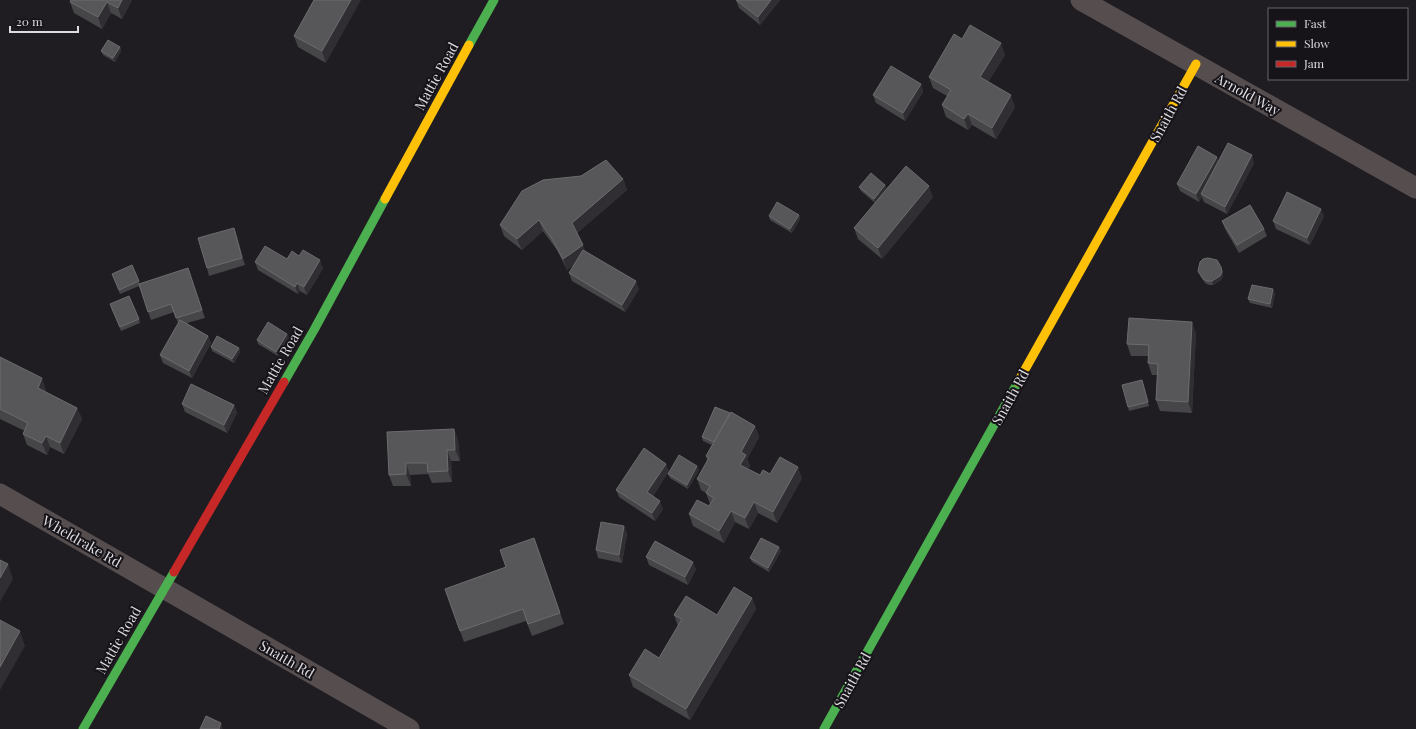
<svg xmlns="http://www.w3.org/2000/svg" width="1416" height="729" viewBox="0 0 1416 729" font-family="'Playfair Display',serif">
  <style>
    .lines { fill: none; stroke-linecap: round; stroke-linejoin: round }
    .street { stroke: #564e4e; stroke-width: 21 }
    .fast { stroke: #4caf50; stroke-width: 9 }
    .slow { stroke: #ffc107; stroke-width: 9 }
    .jam { stroke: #c62828; stroke-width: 9 }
    .wall { fill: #464548 }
    .shaded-wall { fill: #302e32 }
    .building { fill: #575659; stroke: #6c6b6e }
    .labels { text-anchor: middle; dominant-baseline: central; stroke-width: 4; stroke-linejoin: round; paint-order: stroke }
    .street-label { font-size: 14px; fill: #dedce1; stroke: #161319 }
  </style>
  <rect width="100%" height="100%" fill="#1f1d22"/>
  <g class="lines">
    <!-- street -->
    <g class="street">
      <path d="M1081 0 1416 188"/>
      <path d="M0 494 409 729"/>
    </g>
    <!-- fast -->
    <g class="fast">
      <path d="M469 45 494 0"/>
      <path d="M284 382 314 330 385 199"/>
      <path d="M83 729 174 572"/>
      <path d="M824 729 1018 382"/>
    </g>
    <!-- slow -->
    <g class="slow">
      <path d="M385 199 469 45"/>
      <path d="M1018 382 1196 64"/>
    </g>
    <!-- jam -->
    <path class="jam" d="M174 572 284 382"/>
  </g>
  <!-- wall -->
  <g class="wall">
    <path d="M71 0H132L122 19 111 13 102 29 74 13 70 2Z"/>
    <path d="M314 0 326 63 298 47 294 36Z"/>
    <path d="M736 0H780L760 25 739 8Z"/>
    <path d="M962 39 1005 55 988 82 1015 107 996 139 972 125 968 130 946 117 942 105 947 96 933 88 929 77Z"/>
    <path d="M120 47 121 51 115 62 103 55 101 51Z"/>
    <path d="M921 84 923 92 905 121 876 103 873 95Z"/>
    <path d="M1218 161 1254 163 1227 214 1204 202 1202 197 1199 202 1180 191 1177 184Z"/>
    <path d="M623 179 627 190 577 233 585 251 639 289 625 312 572 281 569 273 574 265 567 270 557 250 543 231 522 250 504 236 500 225Z"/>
    <path d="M885 185 887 189 875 203 861 191 859 187Z"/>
    <path d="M933 197 882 259 858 239 854 228Z"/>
    <path d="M799 215 800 219 792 233 770 220 769 216Z"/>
    <path d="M1324 216 1310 245 1276 229 1273 221Z"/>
    <path d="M1222 221 1264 229 1267 236 1239 253 1225 229Z"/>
    <path d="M237 236 245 265 209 276 207 268Z"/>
    <path d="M299 256 323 268 307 295 300 291 298 294 258 270 255 262 287 259Z"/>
    <path d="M132 265 140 284 188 268 205 318 187 323 208 336 211 343 192 378 163 363 160 355 178 323 174 312 151 320 139 286 120 294 112 274Z"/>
    <path d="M1198 271H1223V276L1221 280 1213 285H1209L1205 283 1200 275Z"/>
    <path d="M1275 293 1272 308 1250 303 1248 299Z"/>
    <path d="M111 308 139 319 140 323 121 331Z"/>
    <path d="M1196 333 1192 413 1160 411 1156 400 1157 375H1152L1148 363 1149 356H1131L1127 344Z"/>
    <path d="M287 334 289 338 278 356 258 344 257 340Z"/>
    <path d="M211 347 239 348 240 352 234 363 212 351Z"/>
    <path d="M0 357 46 390 45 392 77 408 82 419 64 454 50 447 47 455 27 445 23 434 25 431 0 419Z"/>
    <path d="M1142 380 1149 406 1129 411 1128 407Z"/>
    <path d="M182 404 234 405 237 413 227 433 185 412Z"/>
    <path d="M755 426 759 437 747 459 750 466 748 469 760 475 770 474 802 478 777 523 758 513 749 529 735 522 724 543 693 526 689 514 709 506 710 504 706 493 701 490 697 479 707 460 706 456 712 445 703 441 702 437Z"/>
    <path d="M454 429 458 440 460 461H451L452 482 432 483 428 474 410 475 411 486H393L389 475Z"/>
    <path d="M699 470 688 489 670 478 668 474Z"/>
    <path d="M669 471 653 496 663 509 655 521 619 497 616 490Z"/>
    <path d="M624 526 627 534 622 563 598 558 596 550Z"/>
    <path d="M534 538 564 624 532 636 526 621 464 642 445 589 506 567Z"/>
    <path d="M779 547 781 551 769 572 752 562 750 558Z"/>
    <path d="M646 557 696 569 688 585 649 565Z"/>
    <path d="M752 598 756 609 690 720 633 687 629 675 659 658 678 626 674 615H717Z"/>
  </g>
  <!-- shaded-wall -->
  <g class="shaded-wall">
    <path d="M122 0H132L122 19 118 8Z"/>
    <path d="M351 0H361L326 63 322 51Z"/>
    <path d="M771 0H780L760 25 758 17Z"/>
    <path d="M107 2 111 13 102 29 98 17Z"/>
    <path d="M1001 43 1005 55 984 89 980 77Z"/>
    <path d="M120 47 121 51 115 62 113 58Z"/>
    <path d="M921 84 923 92 905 121 903 113Z"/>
    <path d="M1011 95 1015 107 996 139 992 128Z"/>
    <path d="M968 114 972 125 968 130 964 119Z"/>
    <path d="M1252 155 1254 163 1227 214 1225 207Z"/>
    <path d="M1217 157 1220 165 1201 194 1202 197 1199 202 1196 194Z"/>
    <path d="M623 179 627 190 576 234 572 223Z"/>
    <path d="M885 185 887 189 875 203 874 199Z"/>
    <path d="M929 186 933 197 882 259 878 248Z"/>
    <path d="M1321 209 1324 216 1310 245 1307 238Z"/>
    <path d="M799 215 800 219 792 233 790 229Z"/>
    <path d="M539 220 543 231 522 250 517 239Z"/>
    <path d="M234 228 237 236 245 265 242 258Z"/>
    <path d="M583 245 587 256 567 270 563 259Z"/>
    <path d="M320 260 323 268 307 295 304 287Z"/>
    <path d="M1221 267 1223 271V276L1221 280 1213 285 1212 281Z"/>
    <path d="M636 281 639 289 625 312 622 305Z"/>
    <path d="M297 283 300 291 298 294 295 287Z"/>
    <path d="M1273 289 1275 293 1272 308 1270 304Z"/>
    <path d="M1192 322 1196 333 1192 413 1188 402Z"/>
    <path d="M287 334 289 338 278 356 276 352Z"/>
    <path d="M208 336 211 343 192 378 189 371Z"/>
    <path d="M239 348 240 352 234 363 232 359Z"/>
    <path d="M42 378 46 390 42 399 38 388Z"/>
    <path d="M234 405 237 413 227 433 224 425Z"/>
    <path d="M77 408 82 419 64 454 60 443Z"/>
    <path d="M755 426 759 437 747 459 750 466 744 476 740 465 741 452Z"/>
    <path d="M454 429 458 440 460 461 455 450Z"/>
    <path d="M46 436 50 447 47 455 42 443Z"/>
    <path d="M447 450 451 461 452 482 448 471Z"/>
    <path d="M406 463 410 475 411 486 406 474Z"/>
    <path d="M666 464 669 471 650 500 647 492Z"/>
    <path d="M697 466 699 470 688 489 687 485Z"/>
    <path d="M798 467 802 478 777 523 773 512Z"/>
    <path d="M660 501 663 509 655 521 652 513Z"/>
    <path d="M754 502 758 513 749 529 745 518Z"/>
    <path d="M731 511 735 522 724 543 719 531Z"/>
    <path d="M624 526 627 534 622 563 619 555Z"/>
    <path d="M779 547 781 551 769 572 768 568Z"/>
    <path d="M693 562 696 569 688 585 685 577Z"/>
    <path d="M8 564 13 579 0 602V578Z"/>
    <path d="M752 598 756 609 690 720 686 709Z"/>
    <path d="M20 631 25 646 0 690V667Z"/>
    <path d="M221 723 223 729H219Z"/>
  </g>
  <!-- building -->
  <g class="building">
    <path d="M71 0H122L118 8 107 2 98 17 70 2Z"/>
    <path d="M314 0H351L322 51 294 36Z"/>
    <path d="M736 0H771L758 17Z"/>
    <path d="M970 25 1001 43 980 77 1011 95 992 128 968 114 964 119 942 105 951 90 929 77 954 34 962 39Z"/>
    <path d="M108 40 120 47 113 58 101 51Z"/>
    <path d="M891 66 921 84 903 113 873 95Z"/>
    <path d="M1228 143 1252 155 1225 207 1201 194Z"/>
    <path d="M1198 146 1217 157 1196 194 1177 184Z"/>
    <path d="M606 160 623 179 572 223 583 245 563 259 552 239 539 220 517 239 500 225 522 191 543 180 581 176Z"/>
    <path d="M906 166 929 186 878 248 854 228Z"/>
    <path d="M871 173 885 185 874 199 859 187Z"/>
    <path d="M1287 192 1321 209 1307 238 1273 221Z"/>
    <path d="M777 202 799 215 790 229 769 216Z"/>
    <path d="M1250 205 1264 229 1237 245 1222 221Z"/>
    <path d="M234 228 242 258 207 268 198 238Z"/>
    <path d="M265 246 287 259 292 251 299 256 303 250 320 260 304 287 297 283 295 287 255 262Z"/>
    <path d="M583 250 636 281 622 305 569 273Z"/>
    <path d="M1208 258 1217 260 1221 267 1222 272 1220 276 1212 281H1207L1203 279 1198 271 1200 262 1203 259Z"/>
    <path d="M132 265 139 281 119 290 112 274Z"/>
    <path d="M188 268 202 310 176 318 171 304 148 312 139 284Z"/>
    <path d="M1252 285 1273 289 1270 304 1248 299Z"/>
    <path d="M129 296 139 319 120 327 110 304Z"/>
    <path d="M1129 318 1192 322 1188 402 1156 400 1158 364 1148 363 1149 345 1127 344Z"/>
    <path d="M180 320 208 336 189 371 160 355Z"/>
    <path d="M268 322 287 334 276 352 257 340Z"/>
    <path d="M217 336 239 348 232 359 211 347Z"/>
    <path d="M0 357 42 378 38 388 77 408 60 443 46 436 42 443 23 434 28 423 0 409Z"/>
    <path d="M1142 380 1148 402 1128 407 1122 385Z"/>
    <path d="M191 384 234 405 224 425 182 404Z"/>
    <path d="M715 407 730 413 714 442 702 437Z"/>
    <path d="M731 412 755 426 741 452 746 455 740 465 760 475 763 470 770 474 780 457 798 467 773 512 754 502 745 518 731 511 719 531 689 514 697 500 709 506 714 498 706 493 710 486 697 479 709 458 706 456Z"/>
    <path d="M454 429 455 450H447L448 471 428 472 427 463H406V474L389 475 387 432Z"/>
    <path d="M644 448 666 464 647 492 660 501 652 513 616 490Z"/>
    <path d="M679 455 697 466 687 485 668 474Z"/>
    <path d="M601 522 624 526 619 555 596 550Z"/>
    <path d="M534 538 560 613 528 624 523 609 460 631 445 589 506 567 500 550Z"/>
    <path d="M761 538 779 547 768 568 750 558Z"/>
    <path d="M655 541 693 562 685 577 646 557Z"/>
    <path d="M0 560 8 564 0 578Z"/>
    <path d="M734 587 752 598 686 709 629 675 645 649 659 658 682 619 674 615 686 596 717 615Z"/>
    <path d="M0 620 20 631 0 667Z"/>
    <path d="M206 716 221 723 219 729H200Z"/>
  </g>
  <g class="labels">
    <!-- street labels -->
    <g class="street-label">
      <text transform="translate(436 76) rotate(-61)">Mattie Road</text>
      <text transform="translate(1248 94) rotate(29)">Arnold Way</text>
      <text transform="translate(1168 114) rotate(-61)">Snaith Rd</text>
      <text transform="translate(280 360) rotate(-60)">Mattie Road</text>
      <text transform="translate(1010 397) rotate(-61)">Snaith Rd</text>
      <text transform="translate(82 541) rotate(30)">Wheldrake Rd</text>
      <text transform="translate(118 640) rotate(-60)">Mattie Road</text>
      <text transform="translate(287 659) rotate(30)">Snaith Rd</text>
      <text transform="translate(852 680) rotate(-61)">Snaith Rd</text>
    </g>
  </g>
  <!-- legend -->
  <rect x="1268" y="8" width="140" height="72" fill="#161319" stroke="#666369"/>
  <rect x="1276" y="21" width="20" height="6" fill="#4caf50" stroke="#666369"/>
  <text x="1304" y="28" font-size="12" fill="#dedce1">Fast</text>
  <rect x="1276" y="41" width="20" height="6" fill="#ffc107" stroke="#666369"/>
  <text x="1304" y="48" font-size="12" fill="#dedce1">Slow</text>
  <rect x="1276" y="61" width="20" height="6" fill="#c62828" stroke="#666369"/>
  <text x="1304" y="68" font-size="12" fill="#dedce1">Jam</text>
  <!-- scale -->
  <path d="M10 26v6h68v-6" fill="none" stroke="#dedce1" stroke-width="2"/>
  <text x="16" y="26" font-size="12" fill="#dedce1" stroke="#161319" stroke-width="3" paint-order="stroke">20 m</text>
</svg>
